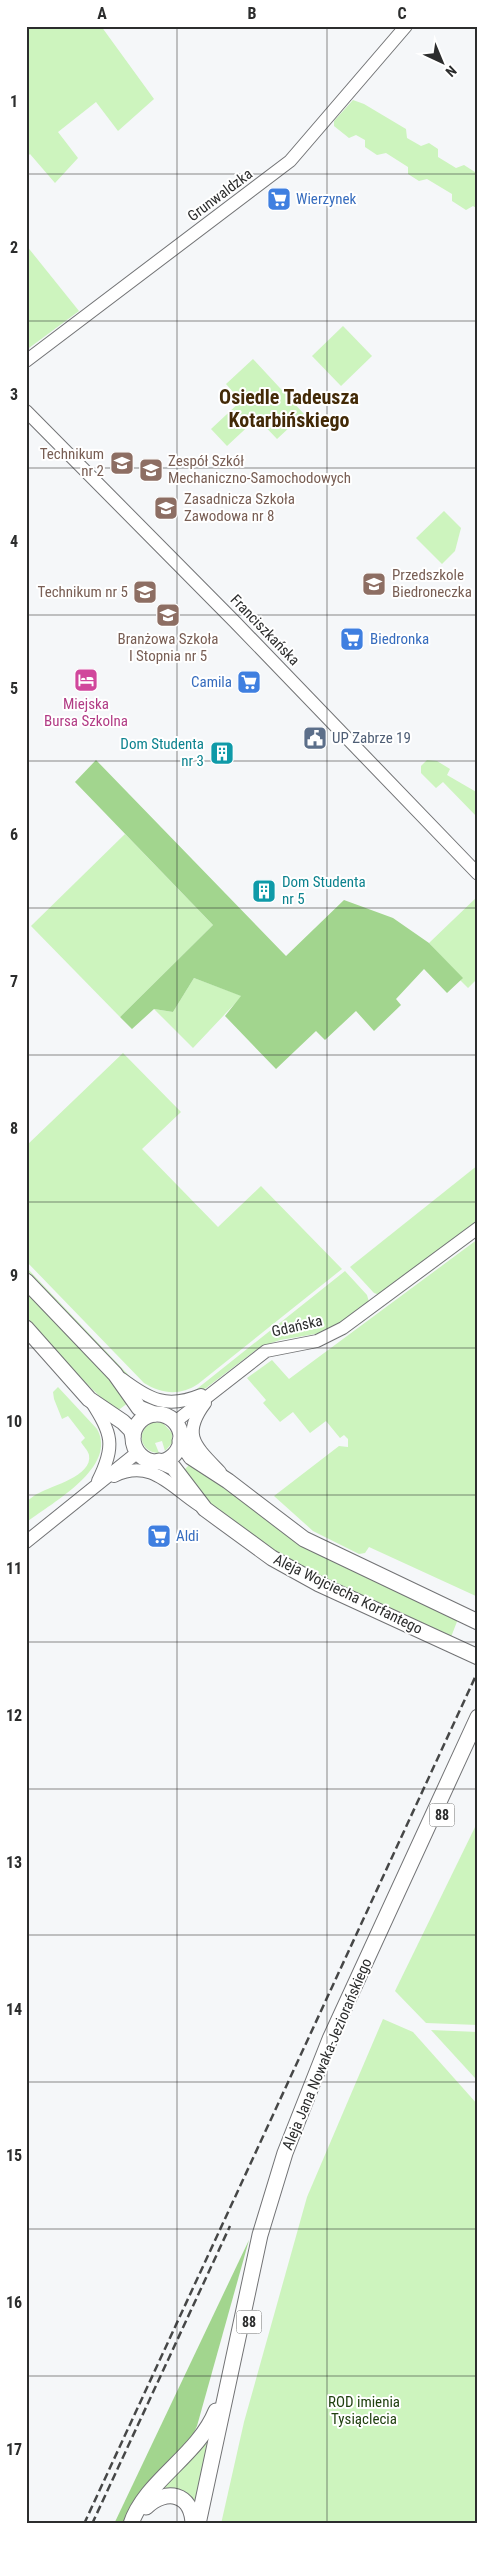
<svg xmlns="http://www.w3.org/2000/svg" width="504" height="2550" viewBox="0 0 504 2550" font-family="'Roboto Condensed',sans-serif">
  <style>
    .green { fill: #cdf4be }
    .forest { fill: #a2d58e }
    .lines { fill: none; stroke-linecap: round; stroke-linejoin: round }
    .minor-casing { stroke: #727375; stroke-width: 14 }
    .major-casing { stroke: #727375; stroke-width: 17 }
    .minor { stroke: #fff; stroke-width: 12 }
    .major { stroke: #fff; stroke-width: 15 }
    .rail { stroke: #464747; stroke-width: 2.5; stroke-dasharray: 8 4; stroke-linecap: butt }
    .grid { fill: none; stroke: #2c2d2d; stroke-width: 1; stroke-opacity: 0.55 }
    .labels { text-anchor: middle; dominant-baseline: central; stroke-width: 4; stroke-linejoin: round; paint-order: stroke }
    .shield { fill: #fff; stroke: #6b6c6c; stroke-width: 1 }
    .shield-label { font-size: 14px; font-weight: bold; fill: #2c2d2d }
    .street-label { font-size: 15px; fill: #2c2d2d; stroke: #fff }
    .shop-label { font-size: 15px; fill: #366cbe; stroke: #fff; text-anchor: start }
    .education-label { font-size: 15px; fill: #785e54; stroke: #fff; text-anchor: start }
    .hotel-label { font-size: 15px; fill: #b23c85; stroke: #fff }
    .service-label { font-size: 15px; fill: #4e5e75; stroke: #fff; text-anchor: start }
    .culture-label { font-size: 15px; fill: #0d838f; stroke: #fff; text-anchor: end }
    .park-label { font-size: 15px; fill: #214110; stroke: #fff }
    .district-label { font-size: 20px; font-weight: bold; fill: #432a07; stroke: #fff }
    .neatline { fill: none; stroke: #2c2d2d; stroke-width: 2 }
    .grid-label { font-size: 16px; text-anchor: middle; font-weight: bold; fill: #2c2d2d }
  </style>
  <rect width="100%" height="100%" fill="#f5f7f9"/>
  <!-- green -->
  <g class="green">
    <path d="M26 26H101L154 99 118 131 96 102 58 132 78 158 55 183 30 154 26 158Z"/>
    <path d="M353 100 364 104 406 129 407 138 421 146 429 143 438 149V157L456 168 464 165 478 174V209L473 206 466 210 452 201V194L427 179 419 181 408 174V167L386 153 377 155 365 147V140L356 135 349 138 334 126V121Z"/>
    <path d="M26 245 79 311 29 348 26 344Z"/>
    <path d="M343 326 372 356 341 386 312 356Z"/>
    <path d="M253 359 304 414 277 439 257 418 227 446 211 429 241 401 226 384Z"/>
    <path d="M444 511 461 528 455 551 442 564 416 538Z"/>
    <path d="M427 760 437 761 450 769 447 775 478 793V818L443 782 436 788 421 773V766Z"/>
    <path d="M125 834 213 925 120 1017 31 926Z"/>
    <path d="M478 896V978L468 988 460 980 462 978 429 943Z"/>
    <path d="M194 978 242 996 193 1048 154 1009 173 1012Z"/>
    <path d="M123 1053 181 1112 142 1149 218 1227 261 1186 342 1269 198 1384C180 1396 162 1394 144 1383L26 1261V1146Z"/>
    <path d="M478 1165V1220L386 1291 380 1295 374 1293 350 1267Z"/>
    <path d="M478 1239V1597L369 1547 365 1553 359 1554 313 1531 274 1496 339 1446 348 1447V1439L344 1435 340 1438 326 1421 310 1433 293 1412 280 1422 263 1403 266 1400 247 1378 272 1360 289 1379Z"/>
    <path d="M26 1267 138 1385 119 1370 26 1272Z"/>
    <path d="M345 1271 367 1295 369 1302 338 1325 321 1333 280 1340 260 1347 206 1388 198 1392H193Z"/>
    <path d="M26 1291 108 1377 128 1403 117 1411C82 1384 57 1350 26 1318Z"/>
    <path d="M58 1387 97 1429C118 1467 53 1502 27 1522L26 1502C30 1499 34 1495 39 1493 51 1486 93 1476 89 1455 88 1450 83 1446 81 1442L85 1438 68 1416 62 1419 54 1399 53 1392Z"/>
    <path d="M153 1422 163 1423 172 1433V1443L165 1451 162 1441 155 1443 159 1453C140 1453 135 1430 153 1422Z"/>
    <path d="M191 1463 306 1547 458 1619 451 1637 329 1581 277 1553 207 1502 183 1471Z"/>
    <path d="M478 1821V2025L426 2023 395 1991Z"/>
    <path d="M383 2019 413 2032 478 2105V2524H221L244 2422 307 2197Z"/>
    <path d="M431 2030 478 2032V2077L475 2078Z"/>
    <path d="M211 2430 196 2509 157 2494Z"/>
  </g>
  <!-- forest -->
  <g class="forest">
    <path d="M96 760 286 956 344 900 393 918 429 943 463 978 447 993 424 969 396 999 401 1005 374 1031 356 1011 325 1040 316 1031 276 1069 225 1016 241 996 194 978 173 1012 154 1009 132 1029 120 1017 213 925 75 782Z"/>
    <path d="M249 2240 197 2426 186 2449 125 2524H114Z"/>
  </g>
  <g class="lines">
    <!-- minor casing -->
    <g class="minor-casing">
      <g id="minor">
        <path d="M26 361 290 161 406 26"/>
        <path d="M26 411 235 622 478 874"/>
        <path d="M122 1379C150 1400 167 1409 201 1395"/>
        <path d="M91 1401C112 1434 116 1445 98 1481"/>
        <path d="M205 1403C181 1435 195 1446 220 1472"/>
        <path d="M175 1422 266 1351 317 1341 343 1328 478 1228"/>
        <path d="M114 1476C151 1458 170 1486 199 1505"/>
        <path d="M26 1542 138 1452"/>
      </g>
    </g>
    <!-- major casing -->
    <g class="major-casing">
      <g id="major">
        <path d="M26 1281 115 1374 139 1408 154 1414"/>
        <path d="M26 1328 89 1399 123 1422 131 1430 133 1436"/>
        <circle cx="157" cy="1438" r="24"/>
        <path d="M180 1441 191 1457 228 1481 304 1539 478 1622"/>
        <path d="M159 1461 173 1467 205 1509 272 1558 319 1584 478 1657"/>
        <path d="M146 2507C166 2488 192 2493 193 2524"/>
        <path d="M131 2524C145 2481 198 2456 216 2411"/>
        <path d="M198 2524 260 2235 285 2153 330 2039 478 1717"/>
      </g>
    </g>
    <!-- minor -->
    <use href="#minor" class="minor"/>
    <!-- major -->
    <use href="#major" class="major"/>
    <!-- rail -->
    <g class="rail">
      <path d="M84 2524 478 1671"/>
      <path d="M92 2524 230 2226"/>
    </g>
  </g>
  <!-- grid -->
  <path class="grid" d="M177 26V2524M327 26V2524M26 174H478M26 321H478M26 468H478M26 615H478M26 761H478M26 908H478M26 1055H478M26 1202H478M26 1348H478M26 1495H478M26 1642H478M26 1789H478M26 1935H478M26 2082H478M26 2229H478M26 2376H478"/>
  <!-- icons -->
  <defs>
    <g id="supermarket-square" transform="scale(1.25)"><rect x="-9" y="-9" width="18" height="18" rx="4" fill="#3f7fe0" stroke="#fff"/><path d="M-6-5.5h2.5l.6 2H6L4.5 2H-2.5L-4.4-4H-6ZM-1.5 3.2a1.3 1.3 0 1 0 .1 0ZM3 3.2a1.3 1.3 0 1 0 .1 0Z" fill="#fff"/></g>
    <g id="school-square" transform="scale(1.25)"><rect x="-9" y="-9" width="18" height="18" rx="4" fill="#8d6e63" stroke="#fff"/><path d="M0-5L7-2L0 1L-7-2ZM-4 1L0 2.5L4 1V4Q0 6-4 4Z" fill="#fff"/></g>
    <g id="hotel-square" transform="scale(1.25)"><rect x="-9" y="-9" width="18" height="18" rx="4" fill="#d1479c" stroke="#fff"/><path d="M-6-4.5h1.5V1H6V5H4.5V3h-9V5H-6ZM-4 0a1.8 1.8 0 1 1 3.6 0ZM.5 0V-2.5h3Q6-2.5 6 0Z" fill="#fff"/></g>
    <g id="civic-square" transform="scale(1.25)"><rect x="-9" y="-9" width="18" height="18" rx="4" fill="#5c6f8a" stroke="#fff"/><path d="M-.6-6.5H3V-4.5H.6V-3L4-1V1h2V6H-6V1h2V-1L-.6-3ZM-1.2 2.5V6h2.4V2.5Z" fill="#fff"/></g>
    <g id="building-square" transform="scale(1.25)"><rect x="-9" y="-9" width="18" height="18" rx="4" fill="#0f9aa8" stroke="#fff"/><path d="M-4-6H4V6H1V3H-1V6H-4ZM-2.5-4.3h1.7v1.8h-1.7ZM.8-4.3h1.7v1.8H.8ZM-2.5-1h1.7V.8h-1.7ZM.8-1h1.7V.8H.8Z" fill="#fff"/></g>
  </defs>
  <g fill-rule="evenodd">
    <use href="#supermarket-square" x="279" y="199"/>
    <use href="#school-square" x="122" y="463"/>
    <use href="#school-square" x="151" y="470"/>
    <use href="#school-square" x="166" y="508"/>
    <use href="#school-square" x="374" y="584"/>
    <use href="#school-square" x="145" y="592"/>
    <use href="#school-square" x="168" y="615"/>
    <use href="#supermarket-square" x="352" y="639"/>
    <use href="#hotel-square" x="86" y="680"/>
    <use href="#supermarket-square" x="249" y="682"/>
    <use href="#civic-square" x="315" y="738"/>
    <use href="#building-square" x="222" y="753"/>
    <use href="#building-square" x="264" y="891"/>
    <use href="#supermarket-square" x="159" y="1536"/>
  </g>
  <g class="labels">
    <!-- shield labels -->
    <g class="shield">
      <rect x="429.5" y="1803.5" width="25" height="23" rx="4"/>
      <rect x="236.5" y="2310.5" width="25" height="23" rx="4"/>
    </g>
    <g class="shield-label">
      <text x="442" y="1815">88</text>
      <text x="249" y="2322">88</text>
    </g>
    <!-- street labels -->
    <g class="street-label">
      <text transform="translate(220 195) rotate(-37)">Grunwaldzka</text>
      <text transform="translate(265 630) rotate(46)">Franciszkańska</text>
      <text transform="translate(297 1326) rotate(-13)">Gdańska</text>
      <text transform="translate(348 1594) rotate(26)">Aleja Wojciecha Korfantego</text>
      <text transform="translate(327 2054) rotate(-67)">Aleja Jana Nowaka-Jeziorańskiego</text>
    </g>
    <!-- shop labels -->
    <g class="shop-label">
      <text x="296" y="199">Wierzynek</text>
      <text x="370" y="639">Biedronka</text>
      <text x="232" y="682" text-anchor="end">Camila</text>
      <text x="176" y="1536">Aldi</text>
    </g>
    <!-- education labels -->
    <g class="education-label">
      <text x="104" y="454" text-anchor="end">Technikum<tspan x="104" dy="17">nr 2</tspan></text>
      <text x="168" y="461">Zespół Szkół<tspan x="168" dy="17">Mechaniczno-Samochodowych</tspan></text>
      <text x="184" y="499">Zasadnicza Szkoła<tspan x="184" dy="17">Zawodowa nr 8</tspan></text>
      <text x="392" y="575">Przedszkole<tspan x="392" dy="17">Biedroneczka</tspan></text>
      <text x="128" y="592" text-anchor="end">Technikum nr 5</text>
      <text x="168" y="639" text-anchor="middle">Branżowa Szkoła<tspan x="168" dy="17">I Stopnia nr 5</tspan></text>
    </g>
    <!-- hotel labels -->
    <g class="hotel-label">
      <text x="86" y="704">Miejska<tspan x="86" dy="17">Bursa Szkolna</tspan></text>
    </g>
    <!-- service labels -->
    <g class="service-label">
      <text x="332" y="738">UP Zabrze 19</text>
    </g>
    <!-- culture labels -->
    <g class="culture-label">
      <text x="204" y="744">Dom Studenta<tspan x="204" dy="17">nr 3</tspan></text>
      <text x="282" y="882" text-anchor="start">Dom Studenta<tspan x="282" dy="17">nr 5</tspan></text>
    </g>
    <!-- park labels -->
    <g class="park-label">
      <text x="364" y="2402">ROD imienia<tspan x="364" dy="17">Tysiąclecia</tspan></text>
    </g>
    <!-- district labels -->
    <g class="district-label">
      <text x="289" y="397">Osiedle Tadeusza<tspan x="289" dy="23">Kotarbińskiego</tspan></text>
    </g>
  </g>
  <!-- border -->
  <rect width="504" height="2550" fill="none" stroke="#ffffff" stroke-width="55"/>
  <!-- north arrow -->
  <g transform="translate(442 62) rotate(136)" stroke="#ffffff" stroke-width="4" paint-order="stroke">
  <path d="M0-4L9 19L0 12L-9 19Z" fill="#2c2d2d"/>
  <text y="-8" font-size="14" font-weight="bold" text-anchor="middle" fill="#2c2d2d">N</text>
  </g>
  <rect x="28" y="28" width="448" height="2494" class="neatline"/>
  <g class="grid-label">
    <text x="102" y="19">A</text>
    <text x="252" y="19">B</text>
    <text x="402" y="19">C</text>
    <text x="14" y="107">1</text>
    <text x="14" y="253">2</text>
    <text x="14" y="400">3</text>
    <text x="14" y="547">4</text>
    <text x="14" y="694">5</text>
    <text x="14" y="840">6</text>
    <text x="14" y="987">7</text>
    <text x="14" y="1134">8</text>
    <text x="14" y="1281">9</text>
    <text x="14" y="1427">10</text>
    <text x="14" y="1574">11</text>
    <text x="14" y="1721">12</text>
    <text x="14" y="1868">13</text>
    <text x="14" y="2015">14</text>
    <text x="14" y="2161">15</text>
    <text x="14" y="2308">16</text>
    <text x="14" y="2455">17</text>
  </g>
</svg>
